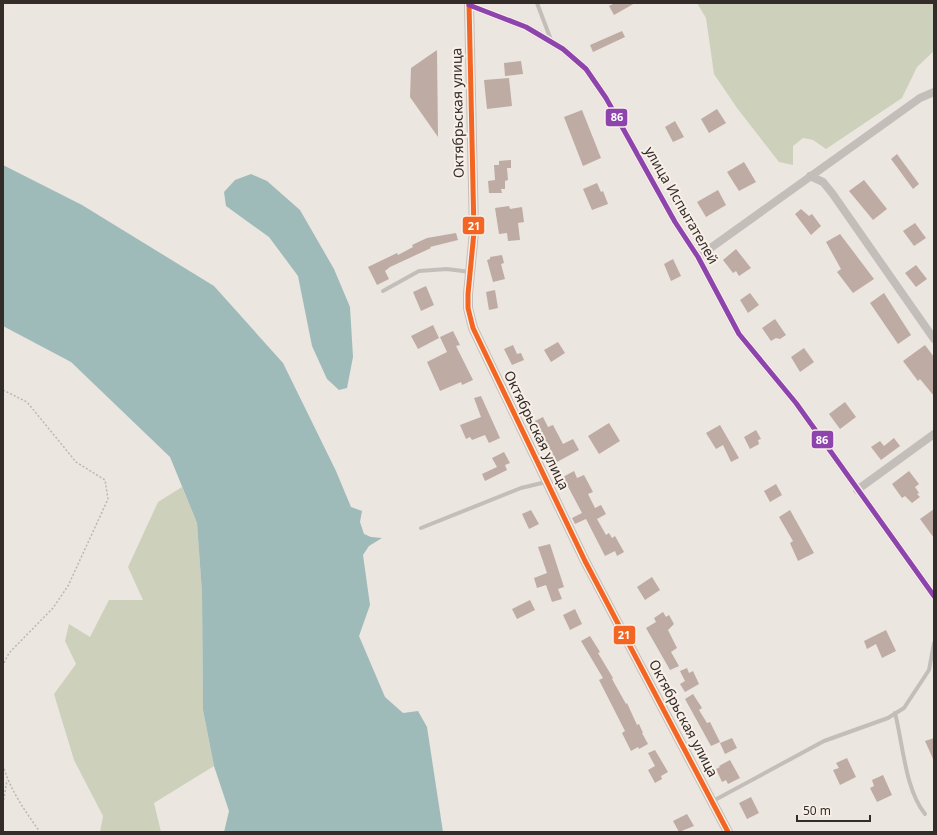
<svg xmlns="http://www.w3.org/2000/svg" width="937" height="835" viewBox="0 0 937 835" font-family="'Noto Sans',sans-serif">
  <style>
    .green { fill: #cdd0bb }
    .water { fill: #9ebbba }
    .building { fill: #beaba4 }
    .lines { fill: none; stroke-linecap: round; stroke-linejoin: round }
    .path { stroke: #bdb7b2; stroke-width: 1.5; stroke-dasharray: 2 2; stroke-linecap: butt }
    .service { stroke: #c4beba; stroke-width: 4 }
    .minor { stroke: #c4beba; stroke-width: 8 }
    .tertiary { stroke: #c4beba; stroke-width: 10 }
    .bus-1-casing { stroke: #f8f0e8; stroke-width: 8 }
    .bus-2-casing { stroke: #f8f0e8; stroke-width: 8 }
    .bus-1 { stroke: #f26522; stroke-width: 5 }
    .bus-2 { stroke: #8e44ad; stroke-width: 5 }
    .labels { text-anchor: middle; dominant-baseline: central; stroke-width: 4; stroke-linejoin: round; paint-order: stroke }
    .street-label { font-size: 14px; fill: #342c28; stroke: #f8f0e8 }
    .line-badge { stroke: #f8f0e8; stroke-width: 1.5 }
    .badge-label { font-size: 11px; text-anchor: middle; font-weight: bold; fill: #fff }
  </style>
  <rect width="100%" height="100%" fill="#ece6e0"/>
  <!-- green -->
  <g class="green">
    <path d="M697 3H934V51L917 67 902 98 826 149 813 140 803 138 793 146V165L779 162 737 108 714 74 706 18Z"/>
    <path d="M182 487 197 523 202 593 203 710 214 766 154 803 161 832H100L103 816 74 760 54 694 76 664 65 641 69 624 90 637 109 600H143L128 567 158 502Z"/>
  </g>
  <!-- water -->
  <g class="water">
    <path d="M3 165 82 205 214 286 283 363 336 471 351 507 362 511 360 522 364 534 371 537 382 538 369 546 363 555 370 605 359 636 385 697 403 713 418 711 427 727 443 832H224L229 811 214 766 203 710 202 593 197 523 170 457 71 362 3 326Z"/>
    <path d="M251 174 267 181 300 210 334 269 350 307 353 357 347 388 339 390 327 379 312 346 298 276 269 237 226 206 224 192 235 180Z"/>
  </g>
  <!-- building -->
  <g class="building">
    <path d="M615 3H635L614 15 609 6Z"/>
    <path d="M622 31 625 37 593 52 590 45Z"/>
    <path d="M437 50 438 137 410 97 411 68Z"/>
    <path d="M521 61 523 74 505 76 504 63Z"/>
    <path d="M509 78 512 106 487 109 484 80Z"/>
    <path d="M717 109 726 123 709 133 701 119Z"/>
    <path d="M582 110 601 158 583 166 564 117Z"/>
    <path d="M675 121 684 137 673 142 665 127Z"/>
    <path d="M897 154 919 184 913 189 891 159Z"/>
    <path d="M511 160V168H507L508 180 505 181V189H501L502 193H489L488 181 495 180 494 165H499V161Z"/>
    <path d="M744 162 756 182 739 191 727 172Z"/>
    <path d="M864 180 887 209 873 220 849 191Z"/>
    <path d="M597 183 601 192 603 191 608 204 592 210 583 189Z"/>
    <path d="M718 190 726 205 706 217 697 202Z"/>
    <path d="M509 206 510 209 522 207 524 222 518 223 520 240 508 241 507 233 499 234 495 208Z"/>
    <path d="M801 209 809 216 812 214 821 226 811 235 795 214Z"/>
    <path d="M915 223 926 238 914 246 903 231Z"/>
    <path d="M456 233 458 240 430 247 431 248 390 267 385 271 389 279 377 285 368 267 397 253 398 255 413 247 412 245 427 238Z"/>
    <path d="M840 234 874 279 853 293 837 272 841 269 826 242Z"/>
    <path d="M736 249 751 268 739 276 736 271 733 273 723 260Z"/>
    <path d="M502 255 504 263 501 264 505 279 493 282 487 260 490 259V257Z"/>
    <path d="M673 259 681 276 671 281 664 264Z"/>
    <path d="M916 265 927 279 916 287 905 273Z"/>
    <path d="M426 286 434 305 421 311 413 292Z"/>
    <path d="M495 290 498 308 489 310 486 292Z"/>
    <path d="M750 293 759 305 748 313 740 300Z"/>
    <path d="M884 293 911 335 898 344 870 303Z"/>
    <path d="M775 319 786 335 780 339 776 338 771 341 762 328Z"/>
    <path d="M433 325 439 338 418 349 411 336Z"/>
    <path d="M453 331 460 345 456 346 473 380 462 385 461 382 440 391 427 362 447 352 440 337Z"/>
    <path d="M558 342 565 353 551 362 544 350Z"/>
    <path d="M513 345 517 354 521 353 524 360 512 365 504 349Z"/>
    <path d="M925 345 934 357V396L920 379 918 381 903 361Z"/>
    <path d="M804 348 814 362 800 372 791 357Z"/>
    <path d="M481 396 500 438 489 443 485 435 472 440 470 437 466 439 460 425 481 417 474 398Z"/>
    <path d="M845 402 856 417 840 429 829 414Z"/>
    <path d="M543 417 548 427 553 425 563 444 573 439 579 450 557 462 535 421Z"/>
    <path d="M609 423 620 441 599 454 588 436Z"/>
    <path d="M720 425 739 458 731 462 723 445 716 449 706 433Z"/>
    <path d="M756 430 761 439 758 440 759 444 750 449 744 437Z"/>
    <path d="M894 438 900 446 881 460 871 447 880 441 884 446Z"/>
    <path d="M504 452 510 463 505 465 507 470 485 481 482 474 497 467 492 458Z"/>
    <path d="M574 471 577 478 584 475 593 492 588 494 595 508 601 505 606 514 597 519 606 535 609 533 612 538 615 536 624 552 617 556 615 551 605 556 586 519 575 524 572 518 582 513 563 477Z"/>
    <path d="M909 471 919 484 915 487 919 493 917 494 920 497 912 503 905 496 902 498 892 484Z"/>
    <path d="M776 484 782 495 770 502 764 491Z"/>
    <path d="M934 509V538L920 519Z"/>
    <path d="M531 510 539 524 529 529 522 514Z"/>
    <path d="M790 510 814 553 798 561 790 543 793 541 779 517Z"/>
    <path d="M550 544 564 587 558 589 562 599 552 602 546 585 537 588 534 578 547 573 538 547Z"/>
    <path d="M652 577 660 590 645 600 637 587Z"/>
    <path d="M530 600 535 610 517 619 512 609Z"/>
    <path d="M575 609 582 624 570 630 563 615Z"/>
    <path d="M663 612 666 617 669 615 674 624 668 630 677 648 671 652 679 666 670 670 646 628 656 622 654 618Z"/>
    <path d="M886 630 896 651 882 658 876 644 867 649 864 641Z"/>
    <path d="M590 636 600 652 598 653 613 678 612 679 626 704 627 703 637 725 639 724 643 733H642L648 744 639 749 638 747 631 751 622 733 625 731 599 680 603 678 581 641Z"/>
    <path d="M687 668 689 673 693 671 699 684 685 692 680 684 685 681 680 671Z"/>
    <path d="M693 694 702 708 699 710 707 723 710 722 720 742 711 746 685 699Z"/>
    <path d="M732 738 737 748 725 754 720 743Z"/>
    <path d="M934 738V761L925 741Z"/>
    <path d="M655 750 668 772 661 776 662 779 655 783 648 770 655 766 648 753Z"/>
    <path d="M847 758 856 777 840 785 833 770 839 768 836 763Z"/>
    <path d="M730 760 740 778 728 784 726 780 722 782 716 769 720 767 719 766Z"/>
    <path d="M883 775 892 795 877 802 870 788 874 786 872 780Z"/>
    <path d="M751 797 759 813 747 819 739 803Z"/>
    <path d="M687 814 694 826 679 832 673 821Z"/>
  </g>
  <g class="lines">
    <!-- path -->
    <g class="path">
      <path d="M3 390 27 402 76 462 105 480 108 499 68 586 53 608 9 653 3 665"/>
      <path d="M3 765C10 790 25 811 40 832"/>
      <path d="M3 804 7 780"/>
    </g>
    <!-- service -->
    <g class="service">
      <path d="M537 3 551 40"/>
      <path d="M383 291 419 271 447 269 470 272"/>
      <path d="M421 528 521 488 546 482"/>
      <path d="M895 713C903 744 905 789 925 814"/>
      <path d="M713 801 824 741 888 718 904 708 929 670 934 643"/>
    </g>
    <!-- minor -->
    <g class="minor">
      <path d="M469 5 526 27 563 49 586 69 606 98 675 222 698 257 739 334 796 403 934 596"/>
      <path d="M810 176 823 182 832 193 934 339"/>
      <path d="M698 257 920 98 934 92"/>
      <path d="M857 490 934 434"/>
    </g>
    <!-- tertiary -->
    <path class="tertiary" d="M469 3 474 232 468 294V308L473 328 585 561 728 832"/>
    <!-- bus-1 casing -->
    <g class="bus-1-casing">
      <path id="bus-1" d="M469 3 474 232 468 294V308L473 328 585 561 728 832"/>
    </g>
    <!-- bus-2 casing -->
    <g class="bus-2-casing">
      <path id="bus-2" d="M469 5 526 27 563 49 586 69 606 98 675 222 698 257 739 334 796 403 934 596"/>
    </g>
    <!-- bus-1 -->
    <use href="#bus-1" class="bus-1"/>
    <!-- bus-2 -->
    <use href="#bus-2" class="bus-2"/>
  </g>
  <g class="labels">
    <!-- street labels -->
    <g class="street-label">
      <text transform="translate(457 113) rotate(-91)">Октябрьская улица</text>
      <text transform="translate(682 205) rotate(60)">улица Испытателей</text>
      <text transform="translate(537 430) rotate(64)">Октябрьская улица</text>
      <text transform="translate(684 718) rotate(62)">Октябрьская улица</text>
    </g>
  </g>
  <g class="line-badge">
    <rect x="605" y="108" width="23" height="19" rx="4" fill="#8e44ad"/>
    <rect x="462" y="216" width="23" height="19" rx="4" fill="#f26522"/>
    <rect x="811" y="430" width="23" height="19" rx="4" fill="#8e44ad"/>
    <rect x="613" y="625" width="23" height="20" rx="4" fill="#f26522"/>
  </g>
  <g class="badge-label">
    <text x="617" y="121">86</text>
    <text x="474" y="230">21</text>
    <text x="822" y="444">86</text>
    <text x="624" y="639">21</text>
  </g>
  <!-- border -->
  <rect width="937" height="835" fill="none" stroke="#342c28" stroke-width="8"/>
  <!-- scale -->
  <path d="M797 815v6h73v-6" fill="none" stroke="#342c28" stroke-width="2"/>
  <text x="803" y="815" font-size="12" fill="#342c28" stroke="#f8f0e8" stroke-width="3" paint-order="stroke">50 m</text>
</svg>
